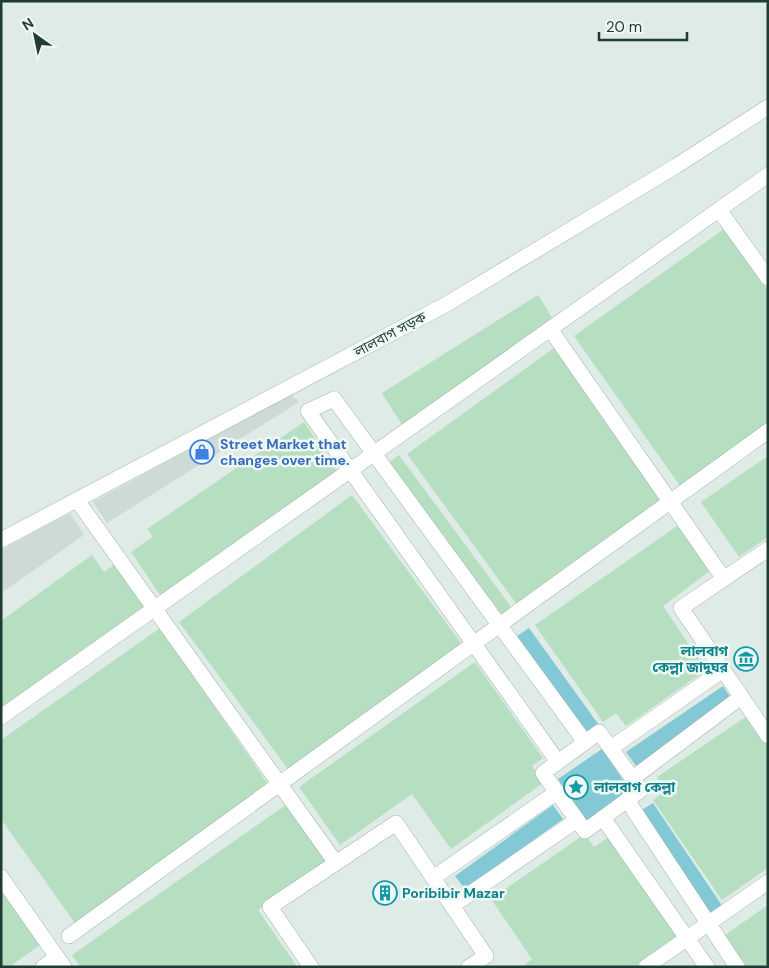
<svg xmlns="http://www.w3.org/2000/svg" width="769" height="968" viewBox="0 0 769 968" font-family="'DM Sans','Noto Sans Bengali',sans-serif">
  <style>
    .built { fill: #cddbd4 }
    .green { fill: #b6dec0 }
    .water { fill: #82c9d5 }
    .lines { fill: none; stroke-linecap: round; stroke-linejoin: round }
    .minor-casing { stroke: #a2b3ad; stroke-width: 16 }
    .minor { stroke: #fff; stroke-width: 15 }
    .labels { text-anchor: middle; dominant-baseline: central; stroke-width: 5; stroke-linejoin: round; paint-order: stroke }
    .street-label { font-size: 14px; fill: #1f3c34; stroke: #eff8f3 }
    .shop-label { font-size: 14px; font-weight: bold; fill: #366cbe; stroke: #eff8f3; text-anchor: start }
    .culture-label { font-size: 14px; font-weight: bold; fill: #0d838f; stroke: #eff8f3; text-anchor: start }
  </style>
  <rect width="100%" height="100%" fill="#dfebe6"/>
  <!-- built -->
  <g class="built">
    <path d="M291 394 299 402 107 523 93 502Z"/>
    <path d="M70 513 84 535 1 593V550Z"/>
  </g>
  <!-- green -->
  <g class="green">
    <path d="M724 229 768 291V429L683 490 574 336Z"/>
    <path d="M538 295 558 327 402 425 382 393Z"/>
    <path d="M554 348 662 502 518 606 407 454Z"/>
    <path d="M304 422 340 476 162 598 131 552 153 537 147 529Z"/>
    <path d="M399 455 517 615 505 624 388 463Z"/>
    <path d="M768 456V537L739 557 701 502Z"/>
    <path d="M352 495 463 646 291 773 179 622Z"/>
    <path d="M683 522 715 567 663 606 706 670 626 726 616 713 603 722 535 625Z"/>
    <path d="M92 555 104 572 118 562 152 612 1 722V621Z"/>
    <path d="M160 628 272 790 77 926 1 819V740Z"/>
    <path d="M475 662 543 758 532 766 543 783 451 849 412 794 340 845 299 787Z"/>
    <path d="M747 716 768 746V868L722 900 653 800 666 791 657 777Z"/>
    <path d="M287 804 328 861 258 910 296 965 294 967H81L72 955Z"/>
    <path d="M585 834 594 847 609 837 680 941 643 967H522L532 959 491 899Z"/>
    <path d="M1 884 44 942 9 967H1Z"/>
    <path d="M768 905V967H747L725 935Z"/>
  </g>
  <!-- water -->
  <g class="water">
    <path d="M529 628 601 728 589 736 517 636Z"/>
    <path d="M723 686 732 700 636 766 626 752Z"/>
    <path d="M602 749 631 792 587 822 558 779Z"/>
    <path d="M653 803 723 907 711 916 640 811Z"/>
    <path d="M553 805 563 819 465 889 455 876Z"/>
  </g>
  <g class="lines">
    <!-- minor casing -->
    <g class="minor-casing">
      <g id="minor">
        <path d="M719 210 768 278"/>
        <path d="M550 329 724 579"/>
        <path d="M77 500 336 863"/>
        <path d="M1 540 445 305 676 166 768 107"/>
        <path d="M768 549 681 608 768 736"/>
        <path d="M1 717 768 175"/>
        <path d="M599 732 641 790 585 831 543 773Z"/>
        <path d="M611 748 723 670"/>
        <path d="M558 762 308 411 334 399 585 742"/>
        <path d="M633 778 741 697"/>
        <path d="M627 800 737 967"/>
        <path d="M603 818 707 967"/>
        <path d="M1 877 57 957"/>
        <path d="M433 878 557 792"/>
        <path d="M452 906 577 820"/>
        <path d="M69 936 768 431"/>
        <path d="M43 967 57 957 64 967"/>
        <path d="M311 967 270 907 396 823 486 956 469 967"/>
        <path d="M646 967 768 882"/>
      </g>
    </g>
    <!-- minor -->
    <use href="#minor" class="minor"/>
  </g>
  <!-- icons -->
  <defs>
    <g id="shop-ring" transform="scale(1.25)"><circle r="9.5" fill="#eff8f3" stroke="#3f7fe0" stroke-width="1.5"/><path d="M-5-2.5h2.3a2.7 3.5 0 0 1 5.4 0H5L5.5 6h-11ZM-1.5-2.5h3a1.5 2.3 0 0 0-3 0Z" fill="#3f7fe0"/></g>
    <g id="museum-ring" transform="scale(1.25)"><circle r="9.5" fill="#eff8f3" stroke="#0f9aa8" stroke-width="1.5"/><path d="M0-6L6-3V-2H-6V-3ZM-5-1h2V3h-2ZM-1-1h2V3h-2ZM3-1h2V3H3ZM-6 4H6V6H-6Z" fill="#0f9aa8"/></g>
    <g id="sight-ring" transform="scale(1.25)"><circle r="9.5" fill="#eff8f3" stroke="#0f9aa8" stroke-width="1.5"/><path d="M0-6L1.8-2.2L6-1.7L2.9 1.2L3.7 5.4L0 3.3L-3.7 5.4L-2.9 1.2L-6-1.7L-1.8-2.2Z" fill="#0f9aa8"/></g>
    <g id="building-ring" transform="scale(1.25)"><circle r="9.5" fill="#eff8f3" stroke="#0f9aa8" stroke-width="1.5"/><path d="M-4-6H4V6H1V3H-1V6H-4ZM-2.5-4.3h1.7v1.8h-1.7ZM.8-4.3h1.7v1.8H.8ZM-2.5-1h1.7V.8h-1.7ZM.8-1h1.7V.8H.8Z" fill="#0f9aa8"/></g>
  </defs>
  <g fill-rule="evenodd">
    <use href="#shop-ring" x="202" y="452"/>
    <use href="#museum-ring" x="746" y="659"/>
    <use href="#sight-ring" x="576" y="787"/>
    <use href="#building-ring" x="385" y="893"/>
  </g>
  <g class="labels">
    <!-- street labels -->
    <g class="street-label">
      <text transform="translate(390 334) rotate(-28)">লালবাগ সড়ক</text>
    </g>
    <!-- shop labels -->
    <g class="shop-label">
      <text x="220" y="444">Street Market that<tspan x="220" dy="16">changes over time.</tspan></text>
    </g>
    <!-- culture labels -->
    <g class="culture-label">
      <text x="728" y="651" text-anchor="end">লালবাগ<tspan x="728" dy="16">কেল্লা জাদুঘর</tspan></text>
      <text x="594" y="787">লালবাগ কেল্লা</text>
      <text x="402" y="893">Poribibir Mazar</text>
    </g>
  </g>
  <!-- border -->
  <rect width="769" height="968" fill="none" stroke="#1f3c34" stroke-width="5"/>
  <!-- north arrow -->
  <g transform="translate(35 35) rotate(327)" stroke="#eff8f3" stroke-width="4" paint-order="stroke">
  <path d="M0-4L9 19L0 12L-9 19Z" fill="#1f3c34"/>
  <text y="-8" font-size="14" font-weight="bold" text-anchor="middle" fill="#1f3c34">N</text>
  </g>
  <!-- scale -->
  <path d="M599 32v8h88v-8" fill="none" stroke="#1f3c34" stroke-width="2.5"/>
  <text x="606" y="32" font-size="15" fill="#1f3c34" stroke="#eff8f3" stroke-width="4" paint-order="stroke">20 m</text>
</svg>
